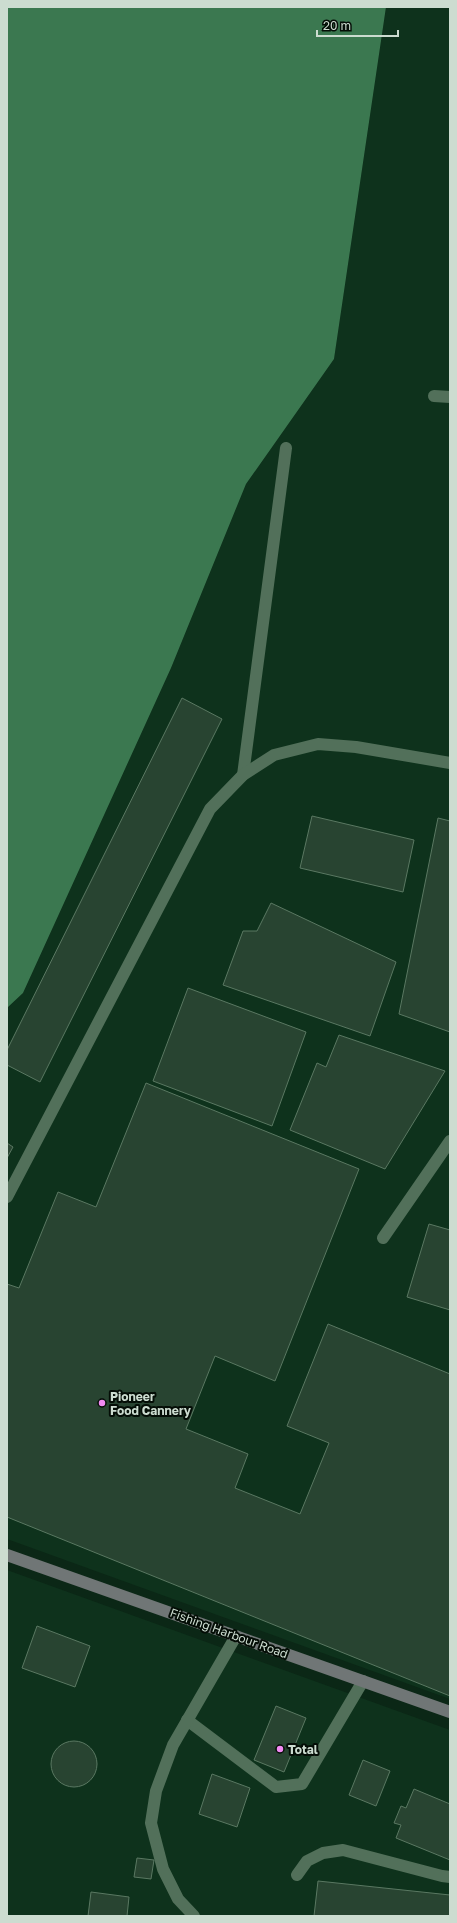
<svg xmlns="http://www.w3.org/2000/svg" width="457" height="1923" viewBox="0 0 457 1923" font-family="'Golos Text',sans-serif">
  <style>
    .built { fill: #0e321c }
    .water { fill: #3b7850 }
    .building { fill: #284431; stroke: #5a7862 }
    .lines { fill: none; stroke-linecap: round; stroke-linejoin: round }
    .lane { stroke: #52705a; stroke-width: 12 }
    .secondary { stroke: #707676; stroke-width: 12 }
    .poi-dot { fill: #f28af3; stroke: #040d06; stroke-width: 1.5 }
    .labels { text-anchor: middle; dominant-baseline: central; stroke-width: 4; stroke-linejoin: round; paint-order: stroke }
    .poi-label { font-size: 12px; font-weight: bold; fill: #ccdcd0; stroke: #040d06; text-anchor: start }
    .street-label { font-size: 12px; fill: #ccdcd0; stroke: #040d06 }
  </style>
  <rect width="100%" height="100%" fill="#0b2716"/>
  <!-- built -->
  <g class="built">
    <path d="M386 7H450V1699L7 1539V1008L23 993 171 668 246 484 334 359Z"/>
    <path d="M7 1570 450 1730V1916H7Z"/>
  </g>
  <!-- water -->
  <path class="water" d="M7 7H386L334 359 246 484 171 668 23 993 7 1008Z"/>
  <!-- building -->
  <g class="building">
    <path d="M182 698 222 719 40 1082 7 1065V1050Z"/>
    <path d="M312 816 414 840 403 892 300 868Z"/>
    <path d="M438 818 450 821V1032L399 1014Z"/>
    <path d="M271 903 396 962 370 1036 223 985 243 931H257Z"/>
    <path d="M188 988 306 1032 272 1126 153 1081Z"/>
    <path d="M339 1035 445 1071 385 1169 290 1130 317 1063 326 1067Z"/>
    <path d="M146 1083 359 1169 275 1381 215 1356 186 1429 248 1454 235 1488 300 1514 329 1443 287 1426 328 1324 450 1374V1696L7 1517V1284L19 1288 58 1192 96 1207Z"/>
    <path d="M7 1143 13 1147 7 1158Z"/>
    <path d="M429 1224 450 1230V1310L407 1297Z"/>
    <path d="M37 1626 90 1646 75 1687 22 1668Z"/>
    <path d="M276 1706 306 1718 284 1772 254 1760Z"/>
    <circle cx="74" cy="1764" r="23"/>
    <path d="M363 1760 390 1771 376 1806 349 1795Z"/>
    <path d="M212 1774 250 1788 237 1827 199 1814Z"/>
    <path d="M414 1789 450 1804V1860L396 1838 401 1825 394 1823 401 1806 406 1808Z"/>
    <path d="M137 1858 154 1860 151 1879 134 1877Z"/>
    <path d="M318 1881 450 1895V1916H314Z"/>
    <path d="M91 1892 129 1897 127 1916H88Z"/>
  </g>
  <g class="lines">
    <!-- lane -->
    <g class="lane">
      <path d="M434 396 450 397"/>
      <path d="M243 775 286 448"/>
      <path d="M7 1197 210 809 243 775 274 755 318 744 356 747 450 763"/>
      <path d="M383 1238 450 1141"/>
      <path d="M187 1720 276 1787 302 1784 363 1681"/>
      <path d="M297 1875 307 1861 323 1853 343 1850 442 1876 450 1877"/>
      <path d="M194 1916 178 1899 163 1869 151 1823 156 1791 173 1745 236 1636"/>
    </g>
    <!-- secondary -->
    <path class="secondary" d="M7 1555 450 1712"/>
  </g>
  <!-- markers -->
  <g class="poi-dot">
    <circle cx="102" cy="1403" r="4"/>
    <circle cx="280" cy="1749" r="4"/>
  </g>
  <g class="labels">
    <!-- poi labels -->
    <g class="poi-label">
      <text x="110" y="1396">Pioneer<tspan x="110" dy="14">Food Cannery</tspan></text>
      <text x="288" y="1749">Total</text>
    </g>
    <!-- street labels -->
    <g class="street-label">
      <text transform="translate(229 1633) rotate(20)">Fishing Harbour Road</text>
    </g>
  </g>
  <!-- border -->
  <rect width="457" height="1923" fill="none" stroke="#ccdcd0" stroke-width="16"/>
  <!-- scale -->
  <path d="M317 30v6h81v-6" fill="none" stroke="#ccdcd0" stroke-width="2"/>
  <text x="323" y="30" font-size="12" fill="#ccdcd0" stroke="#040d06" stroke-width="3" paint-order="stroke">20 m</text>
</svg>
